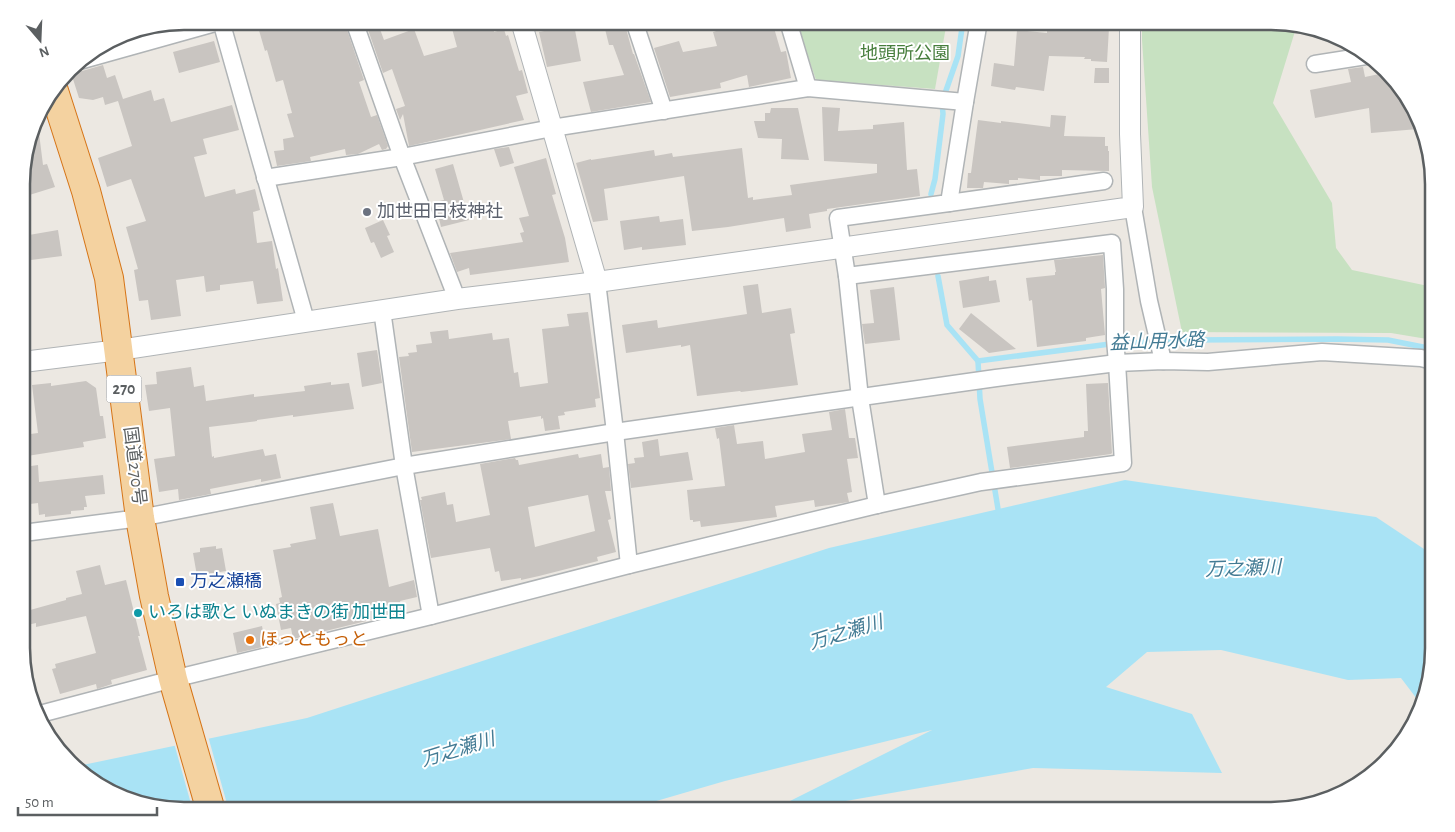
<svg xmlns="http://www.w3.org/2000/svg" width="1455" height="832" viewBox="0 0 1455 832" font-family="'Alegreya Sans','Noto Sans JP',sans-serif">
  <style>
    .green { fill: #c7e1c1 }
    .water { fill: #a9e3f5 }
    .pier { fill: #ece8e2 }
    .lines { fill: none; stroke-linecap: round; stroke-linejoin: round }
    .stream { stroke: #a9e3f5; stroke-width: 5.5 }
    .building { fill: #c9c5c1; fill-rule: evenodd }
    .minor-casing { stroke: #b0b4b6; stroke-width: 19 }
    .tertiary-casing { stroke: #b0b4b6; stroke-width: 22 }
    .trunk-casing { stroke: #d67518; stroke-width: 30 }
    .minor { stroke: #fff; stroke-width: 16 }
    .tertiary { stroke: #fff; stroke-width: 20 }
    .trunk { stroke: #f4d2a0; stroke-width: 28 }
    .worship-dot { fill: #6b7280; stroke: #fff; stroke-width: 2 }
    .transit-dot { fill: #1a4fb4; stroke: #fff; stroke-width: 2 }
    .culture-dot { fill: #0f9aa8; stroke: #fff; stroke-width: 2 }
    .food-dot { fill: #e8710a; stroke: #fff; stroke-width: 2 }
    .labels { text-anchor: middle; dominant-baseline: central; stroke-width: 4; stroke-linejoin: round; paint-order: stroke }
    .shield { fill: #fff; stroke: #8c8f90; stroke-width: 1 }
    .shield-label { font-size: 16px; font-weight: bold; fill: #5b5f61 }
    .park-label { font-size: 18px; fill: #477e3d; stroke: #fff }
    .worship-label { font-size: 18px; fill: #5b616d; stroke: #fff; text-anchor: start }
    .street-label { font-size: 18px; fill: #5b5f61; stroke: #fff }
    .transit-label { font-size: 18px; fill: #164399; stroke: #fff; text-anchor: start }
    .culture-label { font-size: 18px; fill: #0d838f; stroke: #fff; text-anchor: start }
    .food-label { font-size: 18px; fill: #c56008; stroke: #fff; text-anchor: start }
    .water-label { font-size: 19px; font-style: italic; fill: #437b94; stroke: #fff }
    .rim { fill: none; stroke: #5b5f61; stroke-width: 2.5 }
  </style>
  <rect width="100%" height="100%" fill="#ece8e2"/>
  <!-- green -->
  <g class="green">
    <path d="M796 21H947L935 89 816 80Z"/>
    <path d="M1142 21H1271L1296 28 1273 103 1332 203 1336 248 1352 270 1433 287V340L1391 333 1182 332 1152 187 1142 40Z"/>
  </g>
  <!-- water -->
  <path class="water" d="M1125 480 1376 517 1433 555V658L1420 703 1401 678 1348 680 1221 650 1147 652 1106 687 1192 714 1222 773 1033 768 789 811H770L932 730 725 781 622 811H184L103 789 78 766 307 718 829 548Z"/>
  <!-- pier -->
  <path class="pier" d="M208 736 229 811H193L174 743Z"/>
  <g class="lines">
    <!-- stream -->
    <g class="stream">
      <path d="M931 194 935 179 943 114 942 102 958 56 963 21"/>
      <path d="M938 276 947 325 978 361"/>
      <path d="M978 361 1110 344 1187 340 1337 339 1388 340 1433 349"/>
      <path d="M978 361 980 399 999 515"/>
    </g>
  </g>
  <!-- building -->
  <g class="building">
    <path d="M278 21H344L364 80 359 82 371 117 377 115 388 146 386 149 382 150 379 144 358 154 346 155 345 149 310 157 311 161 277 166 274 151 284 150 283 139 294 137 287 114 292 113 283 80 276 82 267 50 265 51 258 27Z"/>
    <path d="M365 21H377L384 40 414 29 424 56 457 47 450 21H493L494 32 504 29 506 36 508 35 519 71 522 70 528 93 516 96 524 120 409 146 403 114 400 120 396 109 405 106 392 69 383 73Z"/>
    <path d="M603 21H624L633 54H634L651 102 591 112 583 82 624 75 613 45H609Z"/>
    <path d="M767 21H772L781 52 786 51 791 78 749 87 747 75 720 83 721 88 670 97 654 48 679 41 683 52 717 46 713 32 743 23 745 29Z"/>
    <path d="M1047 24 1109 28 1107 62 1091 61V59H1084L1085 57 1049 56 1044 91 1016 87 1015 90 991 86 994 63 1014 66 1017 30 1047 33Z"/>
    <path d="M574 25 581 61 547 67 539 32Z"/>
    <path d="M214 41 220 62 179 73 173 52Z"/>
    <path d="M103 65 107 78 115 75 123 99 151 90 154 101 164 98 171 122 232 105 239 130 203 139 207 154 194 157 205 197 235 189 236 194 255 189 260 210 253 212 257 243 272 241 276 269 278 268 283 301 257 304 253 281 220 285V290L206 292 204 276 176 280 181 316 151 320 148 300 139 301 134 270 138 269 126 227 146 221 131 179 107 187 98 158 132 146 118 101 105 105 103 97 93 100 79 98 72 76 76 70 82 71Z"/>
    <path d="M1363 67 1365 77 1384 73 1404 92 1407 109 1411 108 1418 129 1371 133 1369 108 1315 118 1310 90 1351 82 1348 69Z"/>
    <path d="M1095 68H1109V83H1094Z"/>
    <path d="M822 107 840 108 838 131 873 129V125L904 122 907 170 917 169 920 196 827 209V211L809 214 811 228 786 232 784 218 728 227 692 231 684 176 604 189 608 220 593 222 576 163 591 159V160L654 150 655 156 672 153 673 157 742 148 748 198 753 197V200L792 195 790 185 877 173V164L824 161Z"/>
    <path d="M771 108H798L809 160 781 159 782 139 758 138 754 121H765V113H770Z"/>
    <path d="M1051 115 1066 116 1064 136 1105 137V146H1108V151H1109V171L1062 170V176H1040V180L1018 178V180H1009V184L984 182 983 188H967L968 173H971L978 120 1001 123V121L1050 127Z"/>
    <path d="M37 117 43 165 47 164 55 187 23 197V163Z"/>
    <path d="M509 147 514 163 500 167 494 149Z"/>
    <path d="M546 158 556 194 552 195 565 238 569 262 470 275 469 268 457 272 450 253 523 242 520 233 524 232 519 218 529 216 514 167Z"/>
    <path d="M453 164 469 220 441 227 435 202 444 200 435 169Z"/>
    <path d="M659 216 660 222 683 219 686 245 642 250V247L624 250 620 221Z"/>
    <path d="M383 220 390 235 387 236 394 252 381 258 374 242 371 243 365 228Z"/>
    <path d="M58 230 62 256 23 261V236Z"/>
    <path d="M1103 255 1105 288 1101 289 1105 335 1086 338V341L1037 347 1032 300 1029 301 1026 278 1055 275V272H1056L1054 260Z"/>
    <path d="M989 276V281L996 280 1000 302 963 308 959 281Z"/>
    <path d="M758 284 762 313 791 308 795 333 790 334 798 385 741 392 740 391 697 396 690 345 681 347V345L626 353 622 325 657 320 658 328 747 314 743 286Z"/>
    <path d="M894 287 900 340 865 344 862 324 874 323 870 290Z"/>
    <path d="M588 312 600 398 595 399 596 407 564 412 565 415 558 416 560 429 545 431 543 418 541 419V416L508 421 511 439 412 452 399 357 409 356 408 353 417 352 416 345 432 343 430 332 448 330 449 339 492 333 493 340 509 338 514 373 518 372 520 387 548 383 542 329 569 326 567 314Z"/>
    <path d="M971 313 1016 349 989 353 959 329Z"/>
    <path d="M377 350 382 383 362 387 357 353Z"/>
    <path d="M191 367 194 387 204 385 206 401 254 394V397L305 391 304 386 331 382V385L349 383 354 409 293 417V415L257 420V421L209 427 212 457 214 456V458L263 449 265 456 276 454 281 478 261 482V479L210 489 211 494 179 500 178 489 159 492 154 459 175 456 170 408 149 411 145 385 157 384 156 372Z"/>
    <path d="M86 381 96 388 100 416H103L106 438 83 442 84 447 27 456 23 435 38 433 32 385 51 383V386Z"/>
    <path d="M1108 383 1112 453 1111 454 1010 468 1007 447 1084 437V431H1088L1086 384Z"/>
    <path d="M845 409 849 438H855L858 458 847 459 852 492 847 493 849 502 815 507 814 500 775 506 777 517 701 527 700 521 693 522V520H690L687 490 725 486 719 438 717 439 715 428 734 425 737 444 763 441 765 459 805 452 802 434 832 430 829 412Z"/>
    <path d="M658 439 660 456 688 452 693 480 631 488 628 464 635 463 634 458 644 457 642 442Z"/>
    <path d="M578 454 579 458 601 454 603 468 609 467 611 491H605L611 519 608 520 616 552 597 557 598 561 539 576 521 580V578L501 581 499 571 495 572 490 548 431 558 420 500H422L421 497 445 492 447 505 453 504 456 522 490 515 480 464 515 458 516 460H518L519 465ZM588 495 595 531 535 547 528 507Z"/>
    <path d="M38 465 39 482 103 475 105 494 85 496 87 507H84V510L71 511V514L45 517V514L39 515 38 503 30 504 28 484H26L24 467Z"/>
    <path d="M333 503 340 536 378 529 389 587 414 580 417 597 400 601 403 612 293 639 291 628 281 630 276 604 280 603 279 598 282 597 273 550 291 547 290 544 316 539 310 507Z"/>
    <path d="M216 546V549L222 548 226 571 197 576 193 553 200 552V548Z"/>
    <path d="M100 565 105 585 126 580 140 636H138L147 670 111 680 112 684 97 689 96 684 60 694 52 669 56 668 55 664 96 653 86 616 36 627V623L23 626V612L66 600V598L82 594 76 571Z"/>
    <path d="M262 626 266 646 237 653 233 633Z"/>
  </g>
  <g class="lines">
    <!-- minor casing -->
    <g class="minor-casing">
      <g id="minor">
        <path d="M221 21 306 321"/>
        <path d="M354 21 402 157 457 299"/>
        <path d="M634 21 664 111"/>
        <path d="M788 21 808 88"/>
        <path d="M79 61 222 21"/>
        <path d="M1315 64 1366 56"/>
        <path d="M265 178 402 157 552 128 808 88 965 102"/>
        <path d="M949 203 1104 181"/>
        <path d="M1133 207 1149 301 1163 361"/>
        <path d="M847 276 860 398 877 505"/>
        <path d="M597 282 615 432 629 565"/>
        <path d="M382 310 404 466 431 616"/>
        <path d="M23 533 140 518 404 466 615 432 996 378 1117 363 1163 361 1208 362 1322 352 1421 358 1433 361"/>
        <path d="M40 714 173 679 431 616 629 565 877 505 981 482 1123 463 1117 363 1115 339V289L1112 243 847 276 838 218 949 203 965 102 979 21"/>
      </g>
    </g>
    <!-- tertiary casing -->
    <g class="tertiary-casing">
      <g id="tertiary">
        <path d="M521 21 597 282"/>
        <path d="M23 362 119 350 457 299 597 282 1133 207 1130 134V21"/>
      </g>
    </g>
    <!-- trunk casing -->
    <g class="trunk-casing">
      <path id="trunk" d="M54 91 86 191 109 278 140 518 154 596 173 679 211 811"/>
    </g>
    <!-- minor -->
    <use href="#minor" class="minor"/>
    <!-- tertiary -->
    <use href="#tertiary" class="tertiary"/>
    <!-- trunk -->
    <use href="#trunk" class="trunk"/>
  </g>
  <!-- markers -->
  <circle class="worship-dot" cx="367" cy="212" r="5"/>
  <rect class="transit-dot" x="175" y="577" width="10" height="10" rx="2.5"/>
  <circle class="culture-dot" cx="138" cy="613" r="5"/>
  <circle class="food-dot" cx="250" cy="640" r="5"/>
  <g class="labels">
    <!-- shield labels -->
    <rect class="shield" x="106.5" y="375.5" width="35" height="27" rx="4"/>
    <g class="shield-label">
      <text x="124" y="389">270</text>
    </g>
    <!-- park labels -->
    <g class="park-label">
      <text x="905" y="54">地頭所公園</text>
    </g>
    <!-- worship labels -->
    <g class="worship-label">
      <text x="377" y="212">加世田日枝神社</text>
    </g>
    <!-- street labels -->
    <g class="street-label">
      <text transform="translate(134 466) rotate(83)">国道270号</text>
    </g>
    <!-- transit labels -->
    <g class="transit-label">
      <text x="190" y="582">万之瀬橋</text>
    </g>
    <!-- culture labels -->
    <g class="culture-label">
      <text x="148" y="613">いろは歌と いぬまきの街 加世田</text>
    </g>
    <!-- food labels -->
    <g class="food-label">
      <text x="260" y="640">ほっともっと</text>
    </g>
    <!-- water labels -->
    <g class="water-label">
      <text transform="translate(1157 342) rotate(-2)">益山用水路</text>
      <text transform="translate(1243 569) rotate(-2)">万之瀬川</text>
      <text transform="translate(846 633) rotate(-17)">万之瀬川</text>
      <text transform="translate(458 750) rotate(-17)">万之瀬川</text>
    </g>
  </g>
  <!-- crop -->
  <path d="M0 0H1455V832H0ZM184 30H1271A154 154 0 0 1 1425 184V648A154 154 0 0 1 1271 802H184A154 154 0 0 1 30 648V184A154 154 0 0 1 184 30Z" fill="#fff" fill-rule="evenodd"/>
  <path class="rim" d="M184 30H1271A154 154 0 0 1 1425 184V648A154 154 0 0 1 1271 802H184A154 154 0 0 1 30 648V184A154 154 0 0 1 184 30Z"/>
  <!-- north arrow -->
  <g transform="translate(40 40) rotate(161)" stroke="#ffffff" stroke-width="4" paint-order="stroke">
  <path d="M0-4L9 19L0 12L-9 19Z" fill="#5b5f61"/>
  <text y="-8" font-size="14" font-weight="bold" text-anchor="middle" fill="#5b5f61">N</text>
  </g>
  <!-- scale -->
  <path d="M18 807v8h139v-8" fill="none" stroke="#5b5f61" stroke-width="2.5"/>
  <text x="25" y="807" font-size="15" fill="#5b5f61" stroke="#ffffff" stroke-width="4" paint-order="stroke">50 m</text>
</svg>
